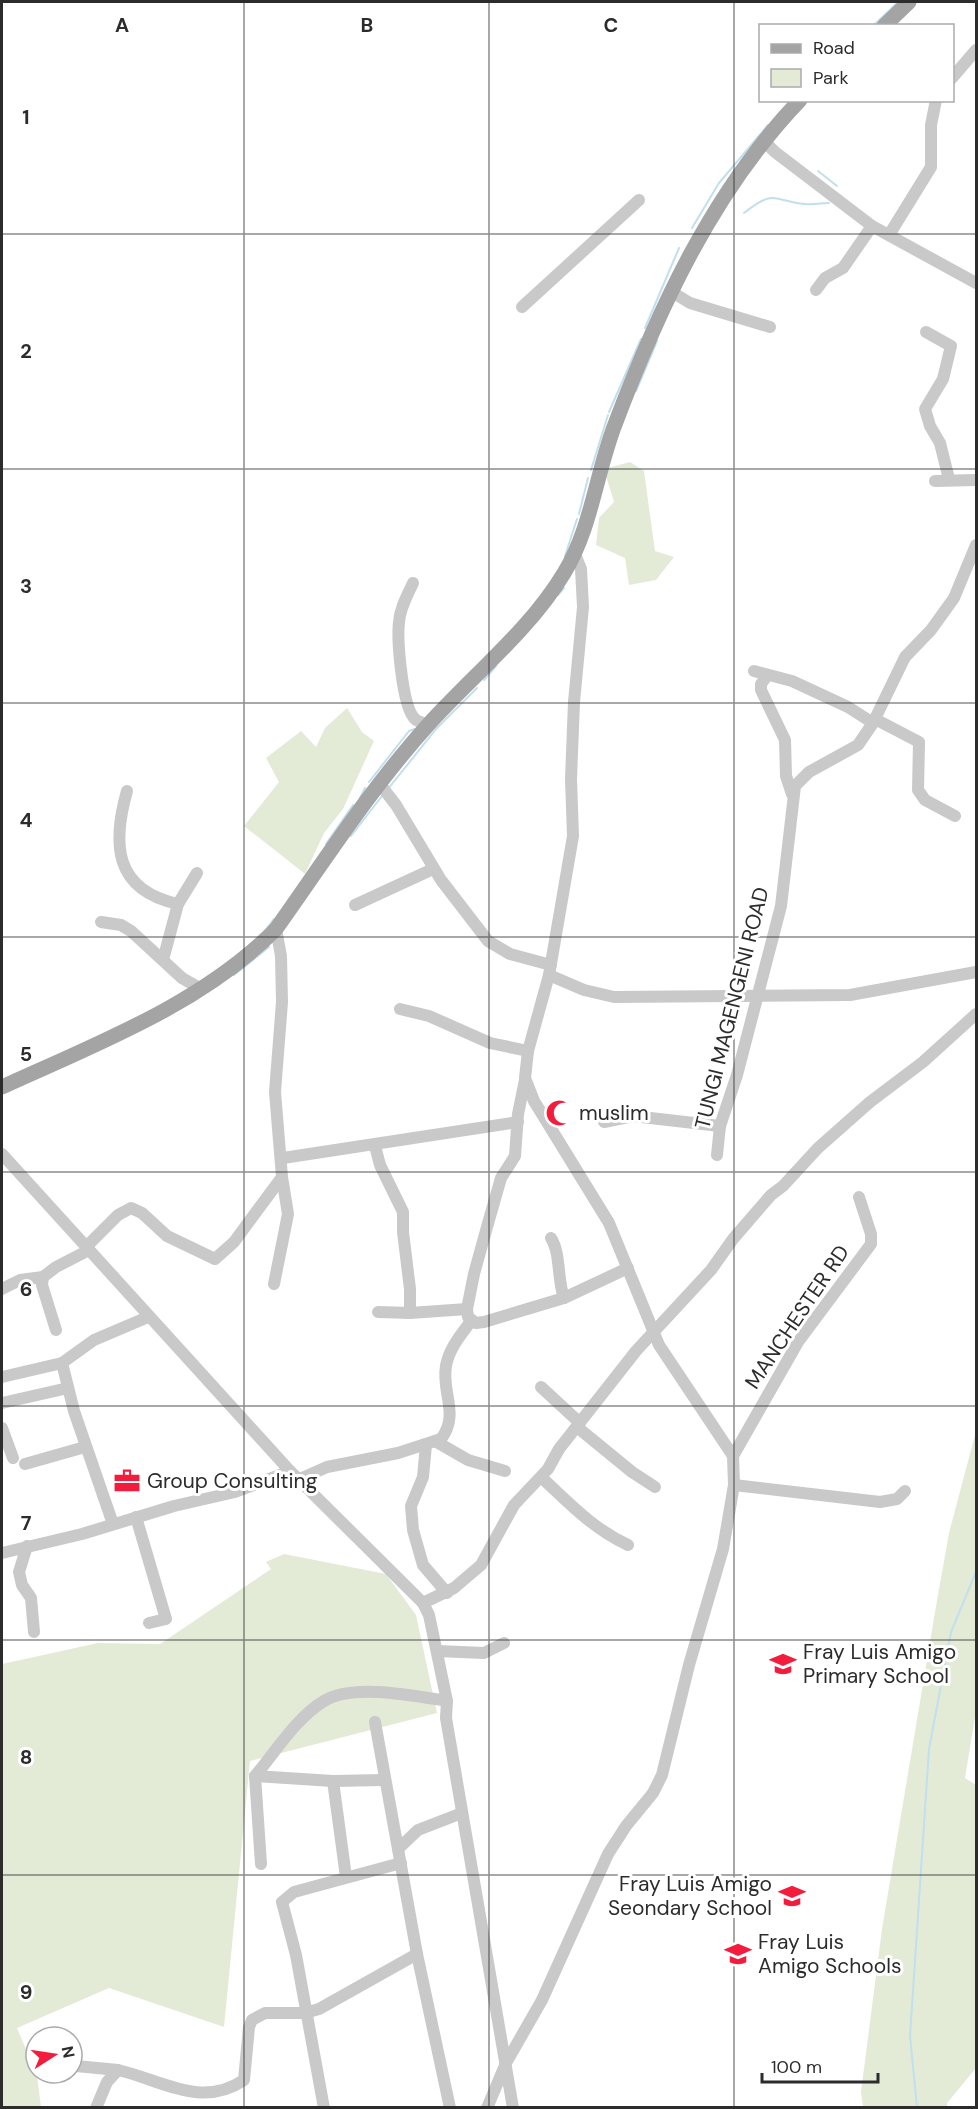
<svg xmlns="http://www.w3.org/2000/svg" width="978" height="2109" viewBox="0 0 978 2109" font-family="'DM Sans',sans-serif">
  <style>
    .green { fill: #e3ebd7 }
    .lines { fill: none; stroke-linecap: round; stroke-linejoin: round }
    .stream { stroke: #c1dfed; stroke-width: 2 }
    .minor { stroke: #c9c9c9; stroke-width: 12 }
    .major { stroke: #a4a4a4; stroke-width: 15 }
    .grid { fill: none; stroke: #2c2c2c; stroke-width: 1.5; stroke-opacity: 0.55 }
    .labels { text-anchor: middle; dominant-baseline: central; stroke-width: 6; stroke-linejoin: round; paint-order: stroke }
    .street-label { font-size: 21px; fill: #2c2c2c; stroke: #fff }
    .poi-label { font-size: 21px; fill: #2c2c2c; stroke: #fff; text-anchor: start }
    .grid-label { font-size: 20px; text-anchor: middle; font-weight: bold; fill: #2c2c2c; stroke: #fff; stroke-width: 6; stroke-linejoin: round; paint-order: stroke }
  </style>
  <rect width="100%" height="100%" fill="#fff"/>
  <!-- green -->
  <g class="green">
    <path d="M630 462 644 471 655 551 674 557 656 580 629 585 625 558 596 545 599 518 614 502 604 469Z"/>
    <path d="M347 708 362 732 374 741 343 809 324 833 305 874 244 826 279 782 266 758 301 731 316 747 325 728Z"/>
    <path d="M976 1431V1711L965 1778 976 1785V2068L947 2103V2107H863L861 2092 882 1929 935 1612 949 1533Z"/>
    <path d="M284 1554 386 1574 416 1615 437 1713 250 1761 224 2027 109 1988 17 2028 37 2075 41 2107H2V1664L98 1643 160 1644 271 1569 266 1562Z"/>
  </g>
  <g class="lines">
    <!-- stream -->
    <g class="stream">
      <path d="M873 26 898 2"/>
      <path d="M818 171 837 186"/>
      <path d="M744 213C776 188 772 201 805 204 813 205 822 203 829 203"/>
      <path d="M692 228 719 183 768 125"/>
      <path d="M645 328 679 248"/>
      <path d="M636 391 657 341"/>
      <path d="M609 412 641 339"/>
      <path d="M591 470 608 415"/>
      <path d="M579 514 588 478"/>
      <path d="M565 556 577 519"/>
      <path d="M558 595 564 588"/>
      <path d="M484 680 496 666"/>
      <path d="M369 782 409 731 415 729"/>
      <path d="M388 789 436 729 477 688"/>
      <path d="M360 798 365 788"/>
      <path d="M351 836 382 796"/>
      <path d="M326 844 353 805"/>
      <path d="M267 928 274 919"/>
      <path d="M234 975 269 947"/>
      <path d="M917 2108 910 2036 929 1749 951 1632 976 1572"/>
    </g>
    <!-- minor -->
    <g class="minor">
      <path d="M952 78 976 50"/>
      <path d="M763 140 775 152 872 226 976 283"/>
      <path d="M889 235 931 167V125L936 100"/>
      <path d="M816 290 825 278 843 268 872 226"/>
      <path d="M672 292 690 303 770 327"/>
      <path d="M522 307 639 200"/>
      <path d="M926 332 951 346 943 379 925 409 930 426 940 443 949 479"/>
      <path d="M935 481 976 480"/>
      <path d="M413 583C407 596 400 608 399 622 397 640 402 707 415 719 418 722 424 723 428 725"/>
      <path d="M754 671 792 681 848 707 873 723"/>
      <path d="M767 676 761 684V690L785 740 786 776 792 794"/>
      <path d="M875 719 919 742 918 790 925 800 955 816"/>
      <path d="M379 783 396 805 441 880 488 941 510 954 551 965"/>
      <path d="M127 791C112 844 114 890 178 904"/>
      <path d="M355 905 433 869"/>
      <path d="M101 922 121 925 131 931 182 978 201 989"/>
      <path d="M163 960 178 904 197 873"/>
      <path d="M549 975 584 990 614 997 850 995 976 972"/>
      <path d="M400 1009 429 1016 490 1043 528 1051"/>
      <path d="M525 1080 518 1114 515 1156 501 1178 487 1227 474 1274 467 1309 468 1317 476 1323 484 1322 564 1298 628 1268"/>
      <path d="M604 1122 633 1116 720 1126"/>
      <path d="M375 1146 380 1165 403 1212V1232L410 1289V1313"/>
      <path d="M2 1154 290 1471 423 1603 429 1615 447 1701 446 1718 513 2108"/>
      <path d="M717 1155 720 1126 737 1075 781 906 795 786 809 772 858 745 873 723 905 657 931 630 954 598 976 545"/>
      <path d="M283 1158 518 1122"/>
      <path d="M551 1238C561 1254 557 1279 564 1298"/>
      <path d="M86 1247 118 1215 131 1208 142 1213 167 1236 215 1259 234 1242 282 1177 275 1092 282 1002 281 956 276 929"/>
      <path d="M274 1284 288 1214 282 1177"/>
      <path d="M2 1289 20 1280 43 1277"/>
      <path d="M378 1312 410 1313 467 1309"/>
      <path d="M56 1330 42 1285 43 1277 56 1267 89 1250"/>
      <path d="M2 1377 62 1363"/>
      <path d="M541 1387 580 1423"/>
      <path d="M2 1403 68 1388"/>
      <path d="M577 1427 632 1472 655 1487"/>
      <path d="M2 1428 13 1458"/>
      <path d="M435 1441 468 1460 505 1471"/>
      <path d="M426 1445 423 1477 411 1506 413 1530 423 1565 447 1593"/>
      <path d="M733 1456 798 1342 871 1244V1234L859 1197"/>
      <path d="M25 1464 85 1447"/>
      <path d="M541 1477C569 1503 593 1529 628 1545"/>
      <path d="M300 1479 327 1467 398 1453 441 1439C460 1414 441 1392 446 1366 449 1348 461 1335 471 1321"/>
      <path d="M734 1485 880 1502 897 1499 905 1491"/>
      <path d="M136 1517 166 1619 149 1623"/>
      <path d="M113 1524 74 1411 62 1363 94 1340 148 1317"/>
      <path d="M27 1546 19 1572 22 1585 31 1598 34 1632"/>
      <path d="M2 1553 82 1534 174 1506 235 1492 290 1471"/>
      <path d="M423 1603 454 1588 481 1565 514 1505 548 1469 559 1449 636 1351 711 1270 733 1239 771 1195 783 1186 818 1148 870 1102 923 1062 976 1014"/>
      <path d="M437 1651 484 1653 504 1643"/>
      <path d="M375 1722 417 1954 450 2108"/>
      <path d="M255 1776 333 1781 384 1780"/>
      <path d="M333 1781 346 1877"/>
      <path d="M398 1849 418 1830 462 1813"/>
      <path d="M261 1864 255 1776C276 1751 296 1718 324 1701 353 1683 415 1696 447 1701"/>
      <path d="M76 2066 118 2070"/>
      <path d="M96 2108 107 2082 118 2070C162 2080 201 2109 244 2080L249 2027 252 2020 265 2013H305L319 2009 417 1954"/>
      <path d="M324 2108 296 1955 282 1902 294 1892 401 1863"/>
      <path d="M487 2108 506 2063 542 2000 608 1854 626 1826 653 1793 662 1775 689 1665 723 1549 734 1485 733 1456 659 1345 609 1223 534 1101 525 1078 528 1051 549 975 573 836 571 779 574 702 583 607 581 569 575 554"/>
    </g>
    <!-- major -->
    <g class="major">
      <path d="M884 26 909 2"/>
      <path d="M2 1087C96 1044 202 1004 276 929 325 860 371 788 428 725 473 675 529 631 564 573 591 529 596 475 614 427 658 310 712 192 800 100"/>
    </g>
  </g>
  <!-- grid -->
  <path class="grid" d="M244 2V2108M489 2V2108M734 2V2108M2 234H976M2 469H976M2 703H976M2 937H976M2 1172H976M2 1406H976M2 1640H976M2 1875H976"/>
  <!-- icons -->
  <defs>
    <g id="mosque-bare" transform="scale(2.07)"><path d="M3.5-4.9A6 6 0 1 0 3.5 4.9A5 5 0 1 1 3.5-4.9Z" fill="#f41c3d" stroke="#fff" stroke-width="2.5" paint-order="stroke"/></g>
    <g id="office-bare" transform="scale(2.07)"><path d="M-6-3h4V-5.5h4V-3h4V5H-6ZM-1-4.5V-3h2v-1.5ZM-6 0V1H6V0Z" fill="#f41c3d" stroke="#fff" stroke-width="2.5" paint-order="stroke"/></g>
    <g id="school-bare" transform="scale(2.07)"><path d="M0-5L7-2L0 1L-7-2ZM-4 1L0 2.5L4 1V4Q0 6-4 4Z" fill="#f41c3d" stroke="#fff" stroke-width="2.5" paint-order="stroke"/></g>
  </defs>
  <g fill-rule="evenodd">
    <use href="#mosque-bare" x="559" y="1113"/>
    <use href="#office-bare" x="127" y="1481"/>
    <use href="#school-bare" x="783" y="1664"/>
    <use href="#school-bare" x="792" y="1896"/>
    <use href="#school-bare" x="738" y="1954"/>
  </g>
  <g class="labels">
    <!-- street labels -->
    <g class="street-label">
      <text transform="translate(732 1008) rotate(-76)">TUNGI MAGENGENI ROAD</text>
      <text transform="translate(797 1317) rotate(-56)">MANCHESTER RD</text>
    </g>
    <!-- poi labels -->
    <g class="poi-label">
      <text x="579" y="1113">muslim</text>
      <text x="147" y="1481">Group Consulting</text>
      <text x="803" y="1652">Fray Luis Amigo<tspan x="803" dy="24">Primary School</tspan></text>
      <text x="772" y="1884" text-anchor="end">Fray Luis Amigo<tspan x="772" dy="24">Seondary School</tspan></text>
      <text x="758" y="1942">Fray Luis<tspan x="758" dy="24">Amigo Schools</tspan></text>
    </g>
  </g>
  <g class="grid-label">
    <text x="122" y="32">A</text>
    <text x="367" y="32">B</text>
    <text x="611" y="32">C</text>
    <text x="26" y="124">1</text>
    <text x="26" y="358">2</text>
    <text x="26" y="593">3</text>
    <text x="26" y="827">4</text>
    <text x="26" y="1061">5</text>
    <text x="26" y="1296">6</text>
    <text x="26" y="1530">7</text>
    <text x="26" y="1764">8</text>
    <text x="26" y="1999">9</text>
  </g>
  <!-- border -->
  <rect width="978" height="2109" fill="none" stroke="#2c2c2c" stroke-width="6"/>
  <!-- legend -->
  <rect x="759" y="24" width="195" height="78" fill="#ffffff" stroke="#ababab" stroke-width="1.5"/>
  <rect x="771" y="44" width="30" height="9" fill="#a4a4a4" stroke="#ababab" stroke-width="1.5"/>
  <text x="813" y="54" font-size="18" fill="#2c2c2c">Road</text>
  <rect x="771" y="69" width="30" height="18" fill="#e3ebd7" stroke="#ababab" stroke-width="1.5"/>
  <text x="813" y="84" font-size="18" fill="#2c2c2c">Park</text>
  <!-- north arrow -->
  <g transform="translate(54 2055) rotate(78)"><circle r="28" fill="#ffffff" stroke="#ababab" stroke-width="1.5"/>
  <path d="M0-4.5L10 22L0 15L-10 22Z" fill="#f41c3d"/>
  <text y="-9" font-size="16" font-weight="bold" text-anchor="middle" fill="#2c2c2c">N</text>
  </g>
  <!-- scale -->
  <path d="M762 2073v9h116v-9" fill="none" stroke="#2c2c2c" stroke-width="3"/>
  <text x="771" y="2073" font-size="18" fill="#2c2c2c" stroke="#ffffff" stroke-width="4.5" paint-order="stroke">100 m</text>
</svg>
